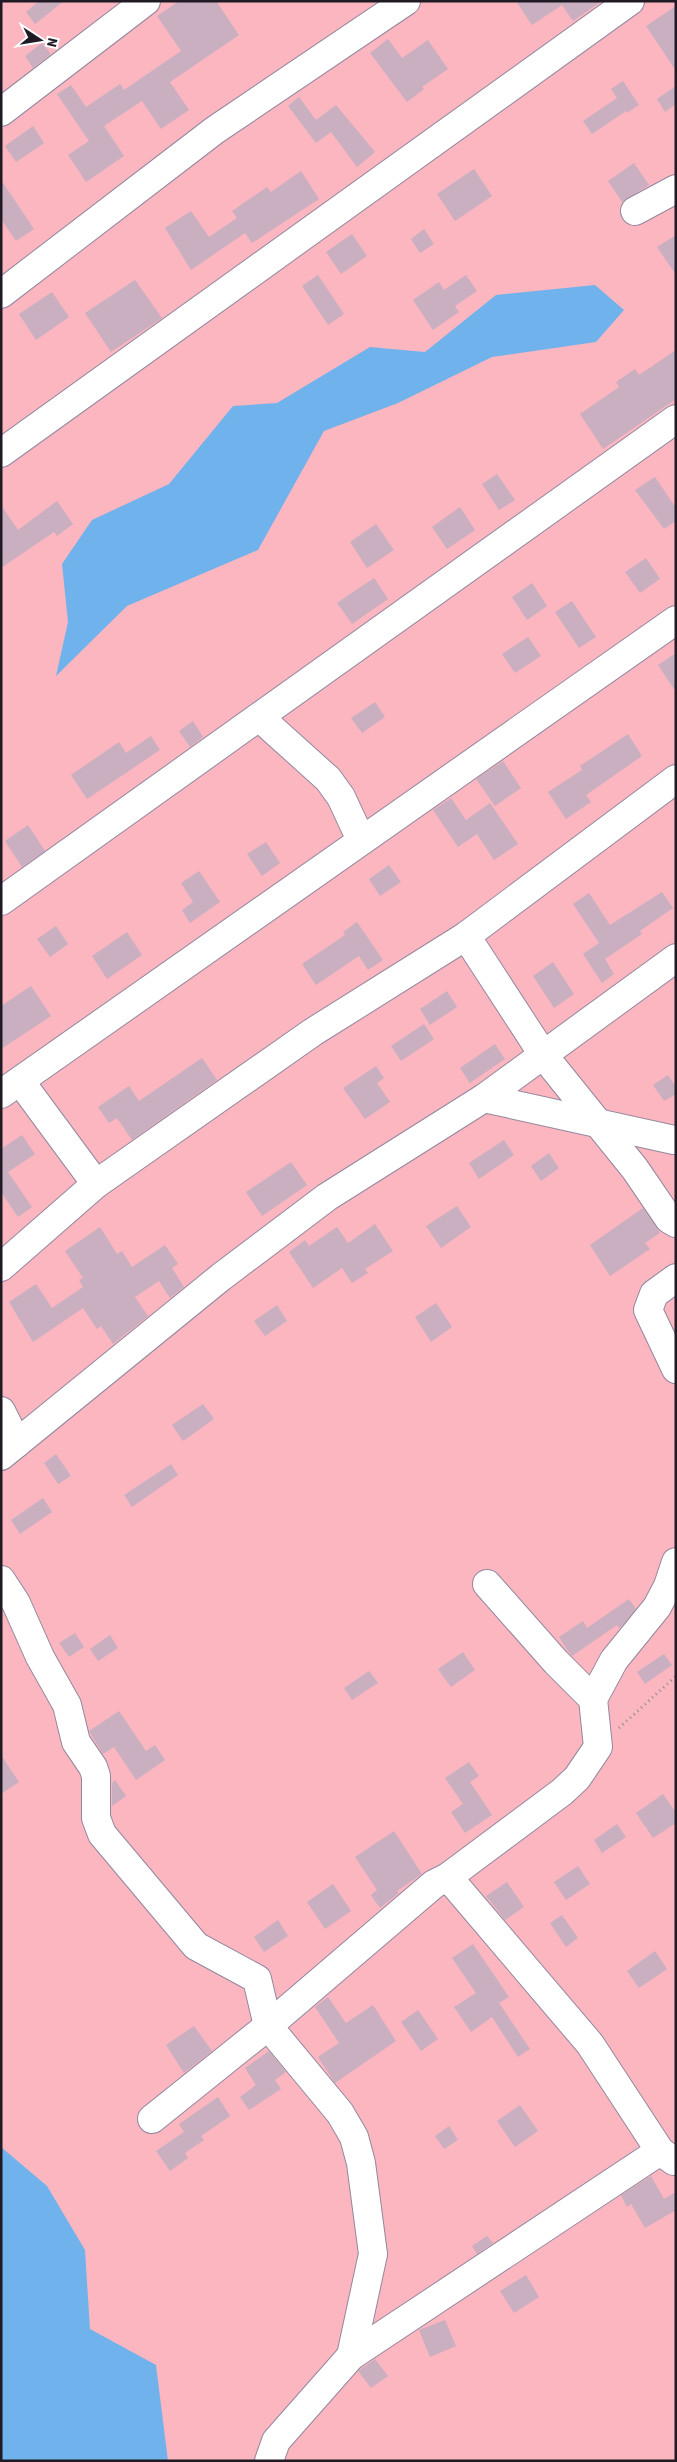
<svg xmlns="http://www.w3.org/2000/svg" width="677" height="2462" viewBox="0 0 677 2462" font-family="'Source Sans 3',sans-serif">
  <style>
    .green { fill: #fbb6c0 }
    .water { fill: #70b3ec }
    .building { fill: #c9afc0 }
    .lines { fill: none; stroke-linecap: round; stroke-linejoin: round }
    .minor-casing { stroke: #93879f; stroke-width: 30 }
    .path { stroke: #918d94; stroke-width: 3; stroke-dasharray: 1 4; stroke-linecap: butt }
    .minor { stroke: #fff; stroke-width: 28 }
  </style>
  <rect width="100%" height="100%" fill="#f9f7fc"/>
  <!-- green -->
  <rect class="green" x="1" y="1" width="675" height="2460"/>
  <!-- water -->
  <g class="water">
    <path d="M595 285 624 310 596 342 492 357 398 403 324 431 258 550 127 606 56 676 68 622 62 564 92 520 169 484 233 406 277 403 370 347 425 352 496 295Z"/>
    <path d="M1 2147 47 2186 85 2250 90 2329 156 2365 168 2461H1Z"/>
  </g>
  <!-- building -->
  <g class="building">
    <path d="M39 1H64L35 24 26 12Z"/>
    <path d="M179 1H216L239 35 170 82 189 110 161 129 142 101 104 126 124 156 86 182 68 155 89 141 57 94 71 85 86 107 120 84 124 90 181 51 157 16Z"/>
    <path d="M516 1H602L573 21 562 5 532 25Z"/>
    <path d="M676 6V71L646 26Z"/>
    <path d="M388 39 402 58 428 40 448 69 422 87 424 89 407 102 370 53Z"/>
    <path d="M42 43 51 54 33 68 25 56Z"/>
    <path d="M623 81 639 105 627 113 626 111 592 134 583 121 617 98 611 89Z"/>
    <path d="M676 86V104L665 112 657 99Z"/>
    <path d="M299 97 316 120 336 105 375 152 357 167 331 132 316 143 288 106Z"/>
    <path d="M33 126 44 143 16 162 5 146Z"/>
    <path d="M634 163 649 185 622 202 608 181Z"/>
    <path d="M474 169 492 196 455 221 437 194Z"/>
    <path d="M301 171 319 199 252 243 245 233 191 270 165 228 191 211 209 237 237 218 232 211 267 187 271 192Z"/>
    <path d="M1 180 34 229 16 241 1 219Z"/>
    <path d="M424 229 434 244 420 253 411 239Z"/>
    <path d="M352 234 367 256 341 274 326 252Z"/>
    <path d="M676 235V275L657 247Z"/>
    <path d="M318 275 344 314 328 325 302 286Z"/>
    <path d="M466 275 477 291 455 306 459 312 433 330 413 300 439 282 444 290Z"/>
    <path d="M135 280 162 318 111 352 85 313Z"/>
    <path d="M52 292 69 317 36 340 19 314Z"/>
    <path d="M676 350V399L603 449 580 414 619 387 616 382 635 369 639 375Z"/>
    <path d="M497 474 515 500 499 510 482 484Z"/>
    <path d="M655 477 676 508V521L664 529 635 490Z"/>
    <path d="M57 501 73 524 57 536 54 532 1 568V505L18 530Z"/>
    <path d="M460 507 475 530 447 549 432 527Z"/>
    <path d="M376 524 394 550 367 568 350 542Z"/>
    <path d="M646 558 660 579 640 593 625 572Z"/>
    <path d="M374 578 388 599 352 624 337 603Z"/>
    <path d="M532 583 547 606 527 620 512 597Z"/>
    <path d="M572 601 596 637 579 648 555 612Z"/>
    <path d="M528 637 541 656 515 673 502 654Z"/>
    <path d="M676 653V692L658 665Z"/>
    <path d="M375 702 385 717 362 733 351 718Z"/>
    <path d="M193 721 203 737 190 747 179 731Z"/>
    <path d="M628 734 642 756 586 795 591 802 566 819 548 792 582 770 580 766Z"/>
    <path d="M151 736 160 750 87 799 71 775 119 742 126 753Z"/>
    <path d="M503 761 521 788 495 806 476 779Z"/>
    <path d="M451 798 466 820 490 803 518 844 494 860 477 834 458 847 433 810Z"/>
    <path d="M28 825 45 851 22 867 5 841Z"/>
    <path d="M266 842 280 863 262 876 247 854Z"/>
    <path d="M389 865 401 882 380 896 369 879Z"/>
    <path d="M199 871 220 902 190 923 182 910 193 902 181 883Z"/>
    <path d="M662 892 673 908 640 931 642 934 605 959 614 974 602 983 583 954 599 943 573 904 589 893 610 925Z"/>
    <path d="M357 922 383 960 368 970 359 956 316 985 302 964 345 935 343 932Z"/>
    <path d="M56 926 68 944 50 957 37 939Z"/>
    <path d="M127 932 142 955 107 979 92 956Z"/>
    <path d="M553 962 574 994 554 1008 533 976Z"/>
    <path d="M31 986 51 1016 1 1049V1006Z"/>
    <path d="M447 991 457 1007 430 1025 420 1009Z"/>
    <path d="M424 1024 434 1039 401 1061 391 1046Z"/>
    <path d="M495 1044 505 1059 470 1083 460 1068Z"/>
    <path d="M202 1058 217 1080 132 1140 117 1118 109 1123 98 1107 129 1086 139 1101Z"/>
    <path d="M376 1066 384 1078 377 1083 390 1102 365 1119 343 1088Z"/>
    <path d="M668 1075 676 1087V1094L664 1101 653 1085Z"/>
    <path d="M22 1135 35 1154 8 1172 32 1207 18 1217 1 1192V1149Z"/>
    <path d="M504 1140 514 1155 479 1179 469 1163Z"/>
    <path d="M549 1153 559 1168 541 1181 531 1166Z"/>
    <path d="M291 1162 307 1185 262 1216 246 1192Z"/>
    <path d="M457 1206 471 1227 441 1248 426 1226Z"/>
    <path d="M643 1208 660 1233 645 1243 650 1249 610 1276 590 1245Z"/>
    <path d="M375 1224 393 1251 365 1269 368 1273 352 1283 342 1268 313 1288 289 1252 305 1240 309 1246 337 1227 348 1243Z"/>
    <path d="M100 1227 117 1254 122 1251 132 1267 165 1245 178 1264 172 1268 184 1287 170 1298 159 1281 135 1297 148 1316 113 1344 101 1326 97 1329 83 1308 33 1342 9 1302 36 1284 52 1308 83 1287 79 1280 83 1278 65 1251Z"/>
    <path d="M436 1303 452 1327 431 1342 415 1317Z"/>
    <path d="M277 1305 287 1321 265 1336 254 1321Z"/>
    <path d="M203 1404 214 1419 183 1441 172 1425Z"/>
    <path d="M56 1454 71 1476 58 1484 44 1463Z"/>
    <path d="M171 1464 178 1475 132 1507 124 1495Z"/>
    <path d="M43 1498 52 1512 20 1534 11 1520Z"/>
    <path d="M629 1599 636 1609 622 1626 619 1628 617 1625 572 1656 570 1654 559 1637 583 1621 587 1628Z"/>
    <path d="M75 1633 84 1647 69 1657 59 1643Z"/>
    <path d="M110 1635 118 1648 98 1661 90 1649Z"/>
    <path d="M463 1652 475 1670 451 1687 438 1669Z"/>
    <path d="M664 1654 672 1665 645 1684 637 1672Z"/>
    <path d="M369 1671 378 1683 352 1700 344 1688Z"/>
    <path d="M119 1711 146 1751 155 1745 165 1760 136 1780 114 1747 103 1754 89 1731Z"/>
    <path d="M1 1755 19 1782 1 1794Z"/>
    <path d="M469 1762 479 1776 470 1782 492 1815 465 1833 451 1812 463 1804 445 1778Z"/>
    <path d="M115 1780 126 1796 112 1806V1783Z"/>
    <path d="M663 1794 676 1813V1823L653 1838 636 1813Z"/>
    <path d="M617 1824 626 1837 602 1853 594 1840Z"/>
    <path d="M394 1831 422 1874 397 1891 399 1893 380 1908 371 1895 377 1890 355 1857Z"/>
    <path d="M578 1866 590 1884 566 1900 554 1882Z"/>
    <path d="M507 1882 524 1907 505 1920 486 1896Z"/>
    <path d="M333 1884 351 1911 325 1929 307 1902Z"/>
    <path d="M562 1915 578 1938 566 1947 550 1923Z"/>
    <path d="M278 1920 288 1936 264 1952 254 1937Z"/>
    <path d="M473 1944 509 1997 499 2003 530 2049 518 2057 492 2017 471 2032 454 2007 476 1993 452 1958Z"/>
    <path d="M655 1951 667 1969 639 1988 627 1971Z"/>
    <path d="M328 1997 346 2023 373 2005 396 2041 335 2083 318 2057 339 2043 315 2007Z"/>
    <path d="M418 2010 438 2039 421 2051 401 2022Z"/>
    <path d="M194 2026 212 2051 184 2073 166 2045Z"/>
    <path d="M269 2051 286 2072 275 2080 281 2089 249 2110 240 2097 256 2085 245 2068Z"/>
    <path d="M218 2097 230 2116 201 2136 204 2140 185 2153 188 2158 170 2171 156 2151 184 2132 179 2124Z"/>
    <path d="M520 2105 538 2131 515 2147 497 2121Z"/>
    <path d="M449 2126 458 2140 444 2149 435 2136Z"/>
    <path d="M651 2176 664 2199 676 2192V2210L645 2228 631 2204 627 2207 621 2195Z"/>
    <path d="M487 2236 493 2243 477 2254 472 2246Z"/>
    <path d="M526 2275 539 2297 514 2313 500 2291Z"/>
    <path d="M445 2320 456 2346 430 2357 419 2330Z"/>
    <path d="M375 2359 388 2376 371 2388 358 2371Z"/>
  </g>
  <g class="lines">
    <!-- minor casing -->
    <g class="minor-casing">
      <g id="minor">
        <path d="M1 112 146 1"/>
        <path d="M635 211 676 189"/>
        <path d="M1 294 215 130 406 1"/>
        <path d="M1 453 630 1"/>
        <path d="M259 717 328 779 341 797 361 840"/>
        <path d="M1 901 676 419"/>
        <path d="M466 936 544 1056 635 1169 669 1219 676 1223"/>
        <path d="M20 1081 96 1184"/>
        <path d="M1 1094 676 620"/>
        <path d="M484 1098 674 1140"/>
        <path d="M1 1267 96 1184 313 1032 466 936 676 779"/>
        <path d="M676 1278 654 1294 648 1310 676 1369"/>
        <path d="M1 1411 17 1443"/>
        <path d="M1 1456 221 1277 327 1197 484 1098 676 958"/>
        <path d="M1 1580 16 1603 40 1657 67 1705 76 1742 93 1767 96 1776V1818L102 1834 196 1946 257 1979 268 2026 340 2113 354 2137 361 2163 373 2254 351 2356"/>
        <path d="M593 1699 614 1660 657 1607 668 1586 676 1562"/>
        <path d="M448 1877 590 2044 660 2151 674 2161"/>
        <path d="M152 2119 268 2026 434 1884 448 1877 562 1792 577 1778 598 1747 593 1699 556 1662 487 1584"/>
        <path d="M269 2461 276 2441 351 2356 660 2151"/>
      </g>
    </g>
    <!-- path -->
    <path class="path" d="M619 1728 676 1676"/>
    <!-- minor -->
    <use href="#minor" class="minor"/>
  </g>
  <!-- border -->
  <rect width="677" height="2462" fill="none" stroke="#1f1a23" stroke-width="5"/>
  <!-- north arrow -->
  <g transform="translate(40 40) rotate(102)" stroke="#ffffff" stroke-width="4" paint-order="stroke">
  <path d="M0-4L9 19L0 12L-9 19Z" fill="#1f1a23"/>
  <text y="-8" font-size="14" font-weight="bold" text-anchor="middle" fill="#1f1a23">N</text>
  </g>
</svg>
